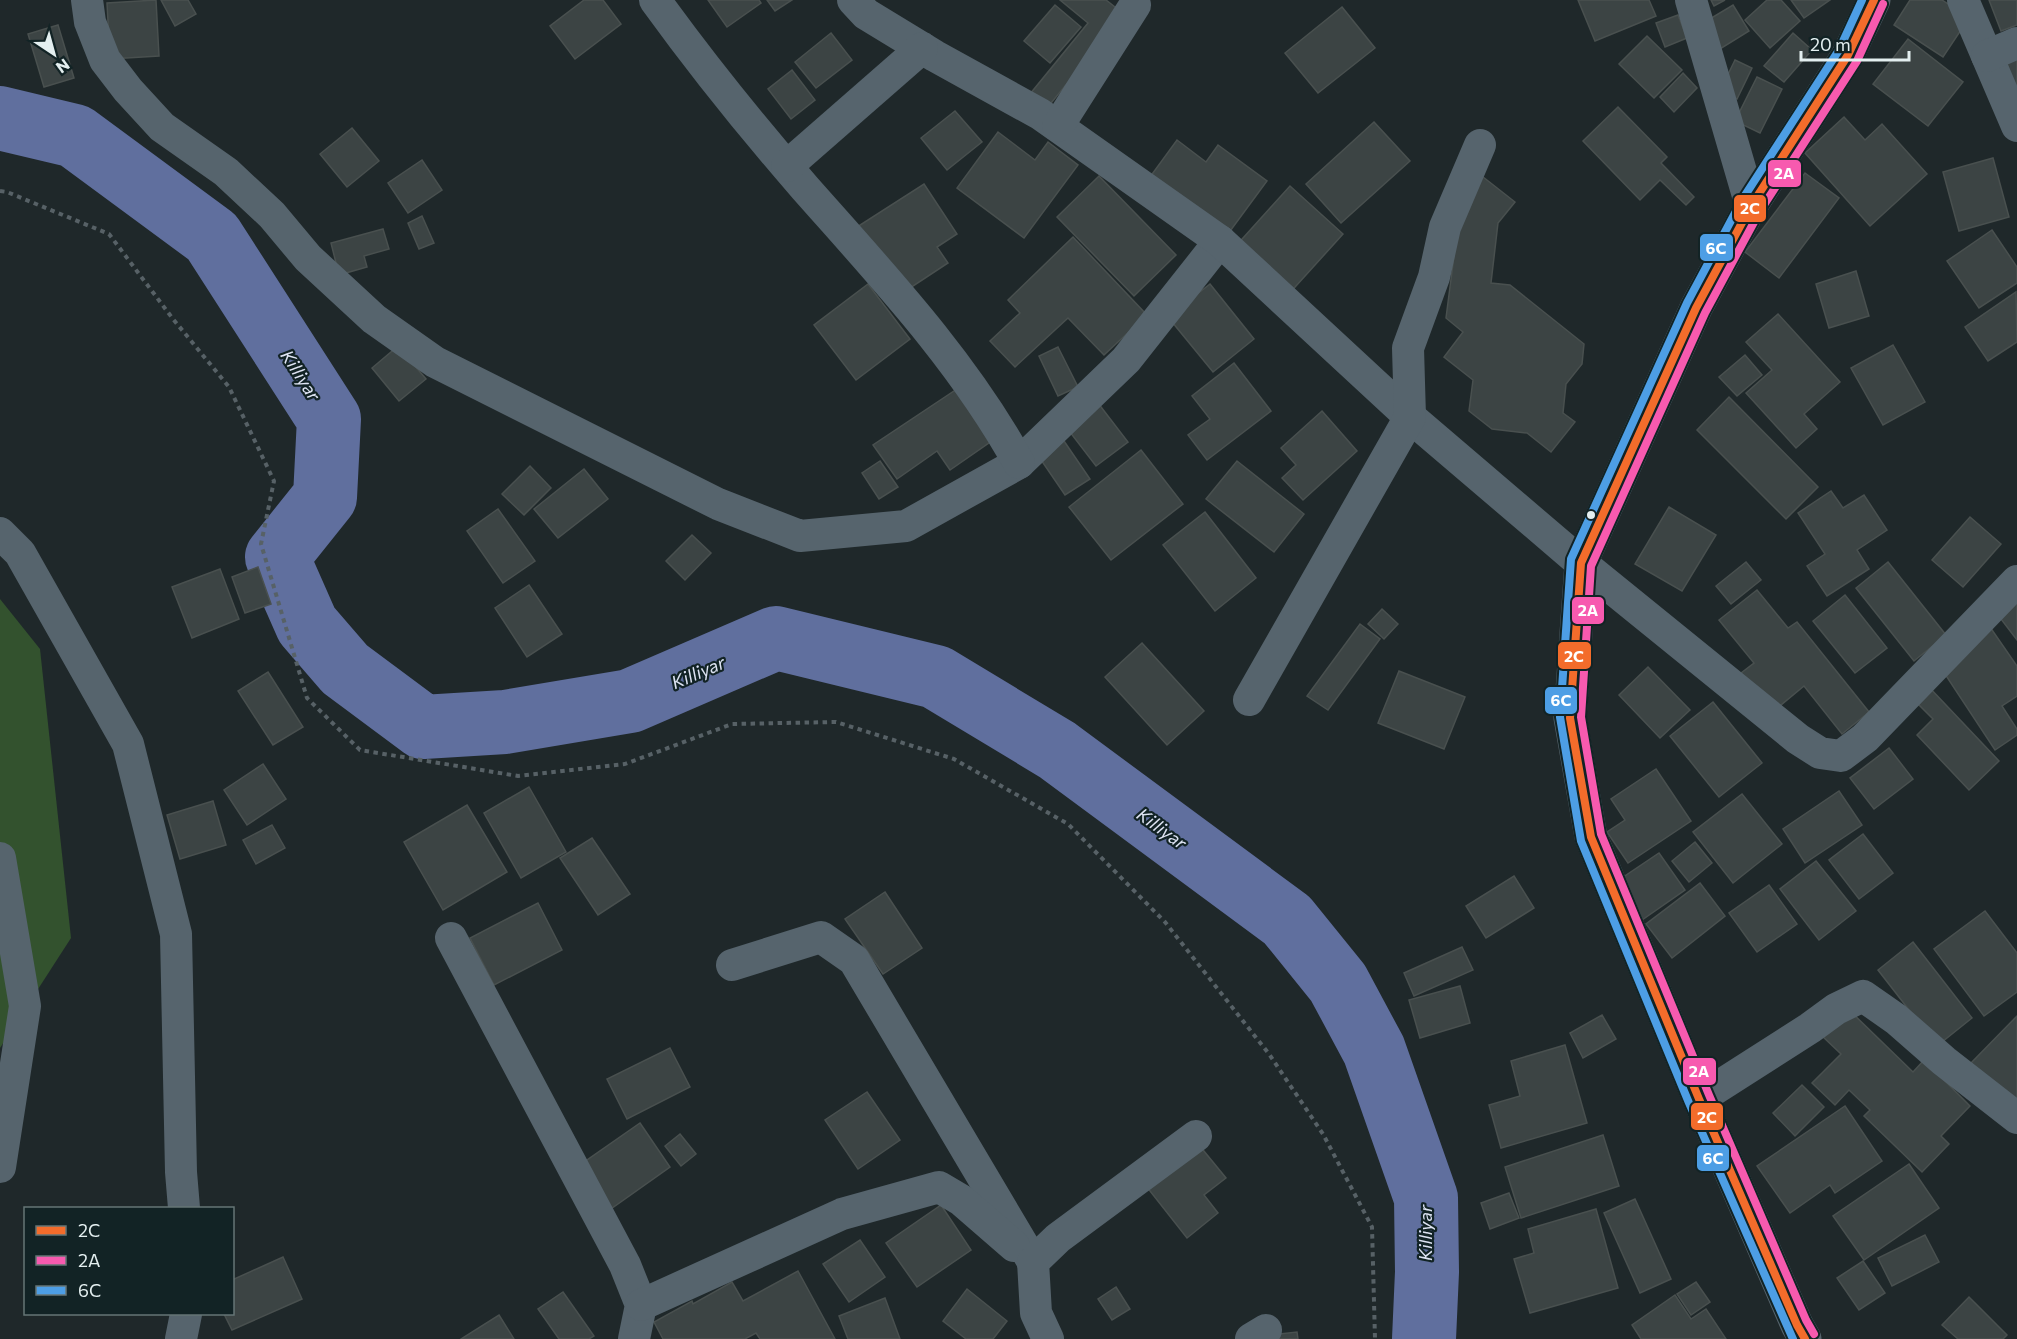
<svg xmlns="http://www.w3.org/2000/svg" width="2017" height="1339" viewBox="0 0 2017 1339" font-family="Commissioner,sans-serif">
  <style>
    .green { fill: #33522e }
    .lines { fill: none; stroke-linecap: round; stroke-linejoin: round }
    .river { stroke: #606f9e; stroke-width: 64 }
    .building { fill: #3c4444; stroke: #49504f; stroke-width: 1.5 }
    .path { stroke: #576166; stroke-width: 4; stroke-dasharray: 4.5 4.5; stroke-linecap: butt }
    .minor { stroke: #56646d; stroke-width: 32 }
    .tertiary { stroke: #56646d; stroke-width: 33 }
    .bus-1-casing { stroke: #122325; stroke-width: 12 }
    .bus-2-casing { stroke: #122325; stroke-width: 12 }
    .bus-3-casing { stroke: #122325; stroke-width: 12 }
    .bus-1 { stroke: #f36c2b; stroke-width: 8 }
    .bus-2 { stroke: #f75aaf; stroke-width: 8 }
    .bus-3 { stroke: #4d9ee5; stroke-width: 8 }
    .bus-dot { fill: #e4eff0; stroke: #122325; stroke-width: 2 }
    .labels { text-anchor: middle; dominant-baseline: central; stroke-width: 4.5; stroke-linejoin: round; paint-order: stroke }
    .water-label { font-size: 18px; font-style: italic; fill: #dde3f2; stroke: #122325 }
    .line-badge { stroke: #122325; stroke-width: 2 }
    .badge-label { font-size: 16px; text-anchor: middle; font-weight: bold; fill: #fff }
  </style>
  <rect width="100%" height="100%" fill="#1f282a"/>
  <!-- green -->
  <path class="green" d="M0 599 40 649 71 938 0 1048Z"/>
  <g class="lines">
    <!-- river -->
    <path class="river" d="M0 118 75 136 212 237 329 419 325 497 277 557 307 625 345 669 423 727 505 722 630 701 776 638 936 677 1057 750 1287 920 1338 983 1374 1050 1426 1198 1427 1272 1424 1339"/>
  </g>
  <!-- building -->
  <g class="building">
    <path d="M156 0 159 56 110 59 107 3Z"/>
    <path d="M161 0H188L196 14 175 26Z"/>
    <path d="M584 0H603L621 24 575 59 550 26Z"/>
    <path d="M708 0H759L761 3 727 27Z"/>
    <path d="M767 0H792L775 11Z"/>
    <path d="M1060 0H1106L1124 14 1047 108 1030 94 1088 23Z"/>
    <path d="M1578 0H1649L1656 16 1595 41Z"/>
    <path d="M1711 0H1725L1714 6Z"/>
    <path d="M1767 0H1781L1800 21 1770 48 1745 20Z"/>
    <path d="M1791 0H1830L1804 18Z"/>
    <path d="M1910 0H1942L1969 18 1943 57 1894 25Z"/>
    <path d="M1989 0H2017V25L2001 31Z"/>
    <path d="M1055 5 1081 27 1050 63 1024 41Z"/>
    <path d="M1733 5 1749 31 1720 49 1703 23Z"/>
    <path d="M1342 7 1375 48 1318 93 1285 53Z"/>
    <path d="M1678 15 1687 38 1665 47 1656 23Z"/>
    <path d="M58 25 74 78 44 87 28 34Z"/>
    <path d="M831 33 852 60 816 88 795 62Z"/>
    <path d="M1793 33 1812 50 1784 82 1764 66Z"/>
    <path d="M1647 36 1682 70 1654 98 1619 64Z"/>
    <path d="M1908 39 1963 82 1928 126 1873 84Z"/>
    <path d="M2017 52V102L1996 63Z"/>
    <path d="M1735 60 1752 68 1737 99 1720 91Z"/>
    <path d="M792 70 815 100 791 119 768 89Z"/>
    <path d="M1683 73 1697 88 1674 112 1660 97Z"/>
    <path d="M1757 77 1782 89 1760 133 1735 121Z"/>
    <path d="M1618 107 1667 157 1661 163 1694 197 1686 205 1660 180 1640 200 1583 141Z"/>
    <path d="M955 111 982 142 947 170 921 138Z"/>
    <path d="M1844 117 1865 140 1882 124 1927 174 1870 226 1805 153Z"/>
    <path d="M1374 122 1410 161 1341 223 1306 184Z"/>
    <path d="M352 128 379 161 347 187 320 154Z"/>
    <path d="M998 132 1035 160 1048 142 1078 165 1024 238 957 188Z"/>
    <path d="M1177 140 1206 162 1218 145 1267 181 1225 238 1147 181Z"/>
    <path d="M1993 158 2009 217 1959 231 1943 172Z"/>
    <path d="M422 160 442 190 408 213 388 183Z"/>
    <path d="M1478 173 1515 202 1498 223 1491 283 1510 285 1584 344 1582 364 1566 384 1563 413 1575 422 1551 452 1527 433 1492 429 1469 411 1473 380 1444 357 1463 332 1446 318 1462 194Z"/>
    <path d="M1805 173 1839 198 1779 278 1745 252Z"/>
    <path d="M1099 176 1176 255 1134 296 1057 217Z"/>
    <path d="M924 184 957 234 937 247 948 263 901 294 857 227Z"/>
    <path d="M1290 186 1343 234 1287 296 1234 248Z"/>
    <path d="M422 216 434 243 419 249 408 223Z"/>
    <path d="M383 229 389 249 364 256 367 267 339 275 331 243Z"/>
    <path d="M1992 230 2017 267V283L1979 308 1947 261Z"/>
    <path d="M1073 237 1147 315 1104 355 1068 318 1015 367 990 341 1020 313 1008 300Z"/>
    <path d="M1856 271 1869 316 1829 328 1816 284Z"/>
    <path d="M868 284 910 339 856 380 814 325Z"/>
    <path d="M1210 284 1254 339 1213 372 1168 317Z"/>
    <path d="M2016 292 2017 342 1988 361 1965 327Z"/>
    <path d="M1778 314 1840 382 1804 414 1817 429 1796 448 1746 393 1772 370 1746 342Z"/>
    <path d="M1893 345 1925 402 1883 425 1851 368Z"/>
    <path d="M398 346 426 379 399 401 372 368Z"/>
    <path d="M1058 347 1078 387 1058 396 1039 356Z"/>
    <path d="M1745 355 1762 375 1737 396 1719 377Z"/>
    <path d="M1234 363 1271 411 1207 460 1188 435 1210 419 1192 396Z"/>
    <path d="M960 387 996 438 950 470 937 451 897 479 873 445Z"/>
    <path d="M1729 397 1818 487 1786 519 1697 430Z"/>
    <path d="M1098 403 1128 442 1096 466 1066 427Z"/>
    <path d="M1322 411 1357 451 1303 500 1282 478 1296 465 1281 448Z"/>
    <path d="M1064 441 1090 479 1065 495 1039 457Z"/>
    <path d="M1141 450 1183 504 1111 560 1069 507Z"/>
    <path d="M880 461 898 487 879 499 862 473Z"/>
    <path d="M1237 461 1304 514 1274 552 1206 499Z"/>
    <path d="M530 466 551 488 524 515 502 494Z"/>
    <path d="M584 469 608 499 558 538 534 509Z"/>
    <path d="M1831 491 1843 508 1864 495 1887 530 1857 550 1869 569 1827 596 1807 566 1825 554 1798 513Z"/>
    <path d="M1669 507 1716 535 1682 591 1635 564Z"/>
    <path d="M498 509 535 561 503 583 467 531Z"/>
    <path d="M1205 512 1256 578 1215 611 1163 545Z"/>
    <path d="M1970 517 2001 544 1963 587 1932 560Z"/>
    <path d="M692 535 711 553 685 580 666 561Z"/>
    <path d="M1746 562 1761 580 1731 604 1716 586Z"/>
    <path d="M1888 562 1946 635 1914 661 1856 588Z"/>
    <path d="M258 567 271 604 245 613 232 577Z"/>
    <path d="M220 569 239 619 192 638 172 587Z"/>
    <path d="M529 585 562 634 527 657 495 608Z"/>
    <path d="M2017 586V640L1991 606Z"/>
    <path d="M1757 590 1788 628 1797 622 1869 712 1842 734 1804 686 1769 715 1737 676 1754 663 1719 620Z"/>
    <path d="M1845 595 1887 648 1855 673 1813 621Z"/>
    <path d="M1382 609 1398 624 1384 639 1368 624Z"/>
    <path d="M1360 624 1380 639 1328 710 1307 696Z"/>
    <path d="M1990 627 2017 666V696L2002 706 2017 729V735L1995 750 1937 662Z"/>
    <path d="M1142 643 1204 711 1167 745 1105 677Z"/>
    <path d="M1648 667 1690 710 1660 738 1619 695Z"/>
    <path d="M1399 671 1465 697 1444 749 1378 723Z"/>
    <path d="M268 672 303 727 273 745 238 691Z"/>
    <path d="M1928 686 1999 761 1969 790 1917 735 1933 719 1914 700Z"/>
    <path d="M1713 702 1762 763 1719 797 1670 736Z"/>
    <path d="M1889 748 1913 779 1874 809 1850 778Z"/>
    <path d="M263 764 286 799 247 825 224 790Z"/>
    <path d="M1656 769 1691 821 1628 863 1607 832 1625 820 1611 799Z"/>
    <path d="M529 787 566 852 521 878 484 813Z"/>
    <path d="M1839 791 1862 825 1805 863 1783 829Z"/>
    <path d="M1742 794 1782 844 1733 883 1693 832Z"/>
    <path d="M213 801 226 845 180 859 167 815Z"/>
    <path d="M467 805 507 872 443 910 404 842Z"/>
    <path d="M272 825 285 848 256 864 243 840Z"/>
    <path d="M1863 834 1893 873 1859 899 1829 860Z"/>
    <path d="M592 838 630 894 598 915 560 858Z"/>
    <path d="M1695 842 1712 863 1689 882 1672 861Z"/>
    <path d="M1659 853 1685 890 1642 920 1616 882Z"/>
    <path d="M1816 861 1856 911 1819 940 1780 889Z"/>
    <path d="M1514 876 1534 908 1486 938 1466 906Z"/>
    <path d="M1700 883 1725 916 1672 958 1646 924Z"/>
    <path d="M1769 885 1797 924 1757 952 1729 913Z"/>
    <path d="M885 892 922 948 883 974 845 919Z"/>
    <path d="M538 903 562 950 494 985 470 938Z"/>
    <path d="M1985 911 2017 953V992L1984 1016 1934 949Z"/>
    <path d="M1913 942 1972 1018 1937 1046 1878 970Z"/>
    <path d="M1462 947 1473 970 1414 996 1404 973Z"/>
    <path d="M1460 986 1470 1023 1420 1038 1409 1000Z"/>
    <path d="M1847 1008 1913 1072 1924 1060 1970 1106 1941 1136 1949 1144 1922 1172 1864 1116 1870 1110 1849 1090 1835 1105 1812 1083 1841 1054 1821 1035Z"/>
    <path d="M1602 1015 1616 1039 1583 1058 1570 1033Z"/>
    <path d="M2017 1016V1107L1971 1063Z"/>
    <path d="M1565 1045 1587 1123 1501 1148 1489 1105 1520 1096 1511 1061Z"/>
    <path d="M670 1048 690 1087 627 1119 607 1079Z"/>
    <path d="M1802 1085 1824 1107 1795 1136 1773 1113Z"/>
    <path d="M867 1092 900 1140 858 1169 825 1120Z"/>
    <path d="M1845 1106 1882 1161 1835 1193 1830 1185 1790 1213 1757 1166Z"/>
    <path d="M640 1123 670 1167 608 1211 577 1167Z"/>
    <path d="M680 1134 696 1154 681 1166 665 1146Z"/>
    <path d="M1603 1135 1619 1186 1521 1218 1505 1167Z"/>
    <path d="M1199 1145 1226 1178 1204 1195 1218 1213 1187 1238 1146 1186Z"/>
    <path d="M1909 1164 1939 1208 1864 1260 1833 1216Z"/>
    <path d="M1509 1193 1519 1218 1490 1229 1481 1203Z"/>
    <path d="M1635 1199 1671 1279 1640 1293 1604 1213Z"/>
    <path d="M941 1205 971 1250 917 1287 886 1243Z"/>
    <path d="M1596 1209 1618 1288 1530 1313 1514 1259 1534 1253 1528 1229Z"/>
    <path d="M1925 1235 1939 1262 1892 1286 1878 1258Z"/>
    <path d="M860 1240 885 1277 849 1302 823 1264Z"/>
    <path d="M283 1257 302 1299 232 1330 224 1314H232V1280Z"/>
    <path d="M1863 1261 1885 1293 1859 1310 1837 1278Z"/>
    <path d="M798 1271 835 1339H760L756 1333 745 1339H663L654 1322 692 1301 693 1304 732 1282 743 1301Z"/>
    <path d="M1696 1282 1710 1302 1691 1315 1677 1294Z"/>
    <path d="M1116 1287 1130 1309 1112 1320 1098 1299Z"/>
    <path d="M967 1289 1007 1321 993 1339H966L943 1321Z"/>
    <path d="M563 1292 594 1336 589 1339H559L538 1309Z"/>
    <path d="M1675 1295 1691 1319 1706 1309 1726 1339H1641L1632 1325Z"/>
    <path d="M1969 1297 2007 1335 2003 1339H1958L1942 1325Z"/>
    <path d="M885 1298 900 1339H848L839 1316Z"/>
    <path d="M499 1315 514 1339H461Z"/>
    <path d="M1297 1332 1298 1339H1269V1335Z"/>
  </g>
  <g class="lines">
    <!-- path -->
    <path class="path" d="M0 191 7 192 109 234 173 319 229 387 274 481 261 544 307 698 360 750 518 776 625 764 732 724 836 722 954 759 1068 824 1165 922 1269 1054 1323 1134 1372 1227 1375 1339"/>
    <!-- minor -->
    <g class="minor">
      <path d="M87 0 90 22 105 60 128 90 162 127 226 172 272 215 308 258 374 319 435 362 718 504 800 536 906 526 1019 463 1126 360 1220 241"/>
      <path d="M655 0C702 65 752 127 805 188 882 275 963 361 1019 463"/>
      <path d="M853 0 866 14 935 56 1040 114 1220 241 1410 417 1581 563 1798 739 1820 753 1841 756 1865 738 2017 581"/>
      <path d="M1691 0 1751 206"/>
      <path d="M1963 0 2017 126"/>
      <path d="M1987 56 2017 43"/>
      <path d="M1058 126 1135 5"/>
      <path d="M787 166 922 48"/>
      <path d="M0 533 20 553 128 744 176 934 181 1172 184 1208"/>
      <path d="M1249 700 1410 417 1408 348 1434 277 1445 227 1480 145"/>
      <path d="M0 858 25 1006 0 1167"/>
      <path d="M451 938 625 1265 641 1305 634 1339"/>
      <path d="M732 965 821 937 854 960 1033 1262"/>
      <path d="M1699 1099 1810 1028 1836 1009 1863 996 1896 1019 1944 1061 2017 1118"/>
      <path d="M641 1305 842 1214 939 1187 961 1200 1014 1246"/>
      <path d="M181 1339 186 1314"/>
      <path d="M1048 1339 1036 1313 1033 1262 1058 1238 1196 1136"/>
      <path d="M1251 1339 1266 1330"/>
    </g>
    <!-- tertiary -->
    <path class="tertiary" d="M1805 1339 1797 1325 1699 1099 1591 837 1570 718 1581 563 1696 308 1751 206 1848 55 1874 0"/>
    <!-- bus-1 casing -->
    <g class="bus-1-casing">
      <path id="bus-1" d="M1805 1339 1797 1325 1699 1099 1591 837 1570 718 1581 563 1696 308 1751 206 1848 55 1874 0"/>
    </g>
    <!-- bus-2 casing -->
    <g class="bus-2-casing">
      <path id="bus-2" d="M1814 1334 1806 1320 1709 1095 1601 834 1581 717 1591 566 1705 313 1760 211 1857 61 1883 4"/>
    </g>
    <!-- bus-3 casing -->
    <g class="bus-3-casing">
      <path id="bus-3" d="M1793 1339 1689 1103 1581 841 1560 717 1571 559 1687 303 1742 200 1839 50 1862 0"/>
    </g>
    <!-- bus-1 -->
    <use href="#bus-1" class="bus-1"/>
    <!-- bus-2 -->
    <use href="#bus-2" class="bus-2"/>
    <!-- bus-3 -->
    <use href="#bus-3" class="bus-3"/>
  </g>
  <!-- markers -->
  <circle class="bus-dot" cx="1591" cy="515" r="5"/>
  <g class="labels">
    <!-- water labels -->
    <g class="water-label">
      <text transform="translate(301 375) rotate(57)">Killiyar</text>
      <text transform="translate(698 672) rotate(-23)">Killiyar</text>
      <text transform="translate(1162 828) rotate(36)">Killiyar</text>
      <text transform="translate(1425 1233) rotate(-90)">Killiyar</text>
    </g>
  </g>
  <g class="line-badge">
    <rect x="1767" y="159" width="35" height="29" rx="6" fill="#f75aaf"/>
    <rect x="1733" y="194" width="34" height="29" rx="6" fill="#f36c2b"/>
    <rect x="1699" y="233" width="35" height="29" rx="6" fill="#4d9ee5"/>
    <rect x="1571" y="596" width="34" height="29" rx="6" fill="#f75aaf"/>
    <rect x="1557" y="641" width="35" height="29" rx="6" fill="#f36c2b"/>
    <rect x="1544" y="686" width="34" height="29" rx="6" fill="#4d9ee5"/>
    <rect x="1682" y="1057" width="35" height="29" rx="6" fill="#f75aaf"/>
    <rect x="1690" y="1102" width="34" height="29" rx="6" fill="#f36c2b"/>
    <rect x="1696" y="1144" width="34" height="28" rx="6" fill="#4d9ee5"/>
  </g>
  <g class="badge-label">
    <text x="1784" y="179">2A</text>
    <text x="1750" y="214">2C</text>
    <text x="1716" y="254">6C</text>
    <text x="1588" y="616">2A</text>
    <text x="1574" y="662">2C</text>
    <text x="1561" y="706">6C</text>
    <text x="1699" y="1077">2A</text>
    <text x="1707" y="1123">2C</text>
    <text x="1713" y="1164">6C</text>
  </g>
  <!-- legend -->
  <rect x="24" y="1207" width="210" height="108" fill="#122325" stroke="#667576" stroke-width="1.5"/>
  <rect x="36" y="1226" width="30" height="9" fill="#f36c2b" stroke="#667576" stroke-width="1.5"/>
  <text x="78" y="1237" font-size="18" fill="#e4eff0">2C</text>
  <rect x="36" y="1256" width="30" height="9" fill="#f75aaf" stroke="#667576" stroke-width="1.5"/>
  <text x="78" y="1267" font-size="18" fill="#e4eff0">2A</text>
  <rect x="36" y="1286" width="30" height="9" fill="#4d9ee5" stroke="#667576" stroke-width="1.5"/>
  <text x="78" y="1297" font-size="18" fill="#e4eff0">6C</text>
  <!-- north arrow -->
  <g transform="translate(54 54) rotate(144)" stroke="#122325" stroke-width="4.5" paint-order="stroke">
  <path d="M0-4.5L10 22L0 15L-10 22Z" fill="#e4eff0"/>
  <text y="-9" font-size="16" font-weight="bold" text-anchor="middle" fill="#e4eff0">N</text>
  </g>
  <!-- scale -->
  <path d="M1801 51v9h108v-9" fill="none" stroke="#e4eff0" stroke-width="3"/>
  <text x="1810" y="51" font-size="18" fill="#e4eff0" stroke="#122325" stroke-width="4.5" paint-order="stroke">20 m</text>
</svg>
